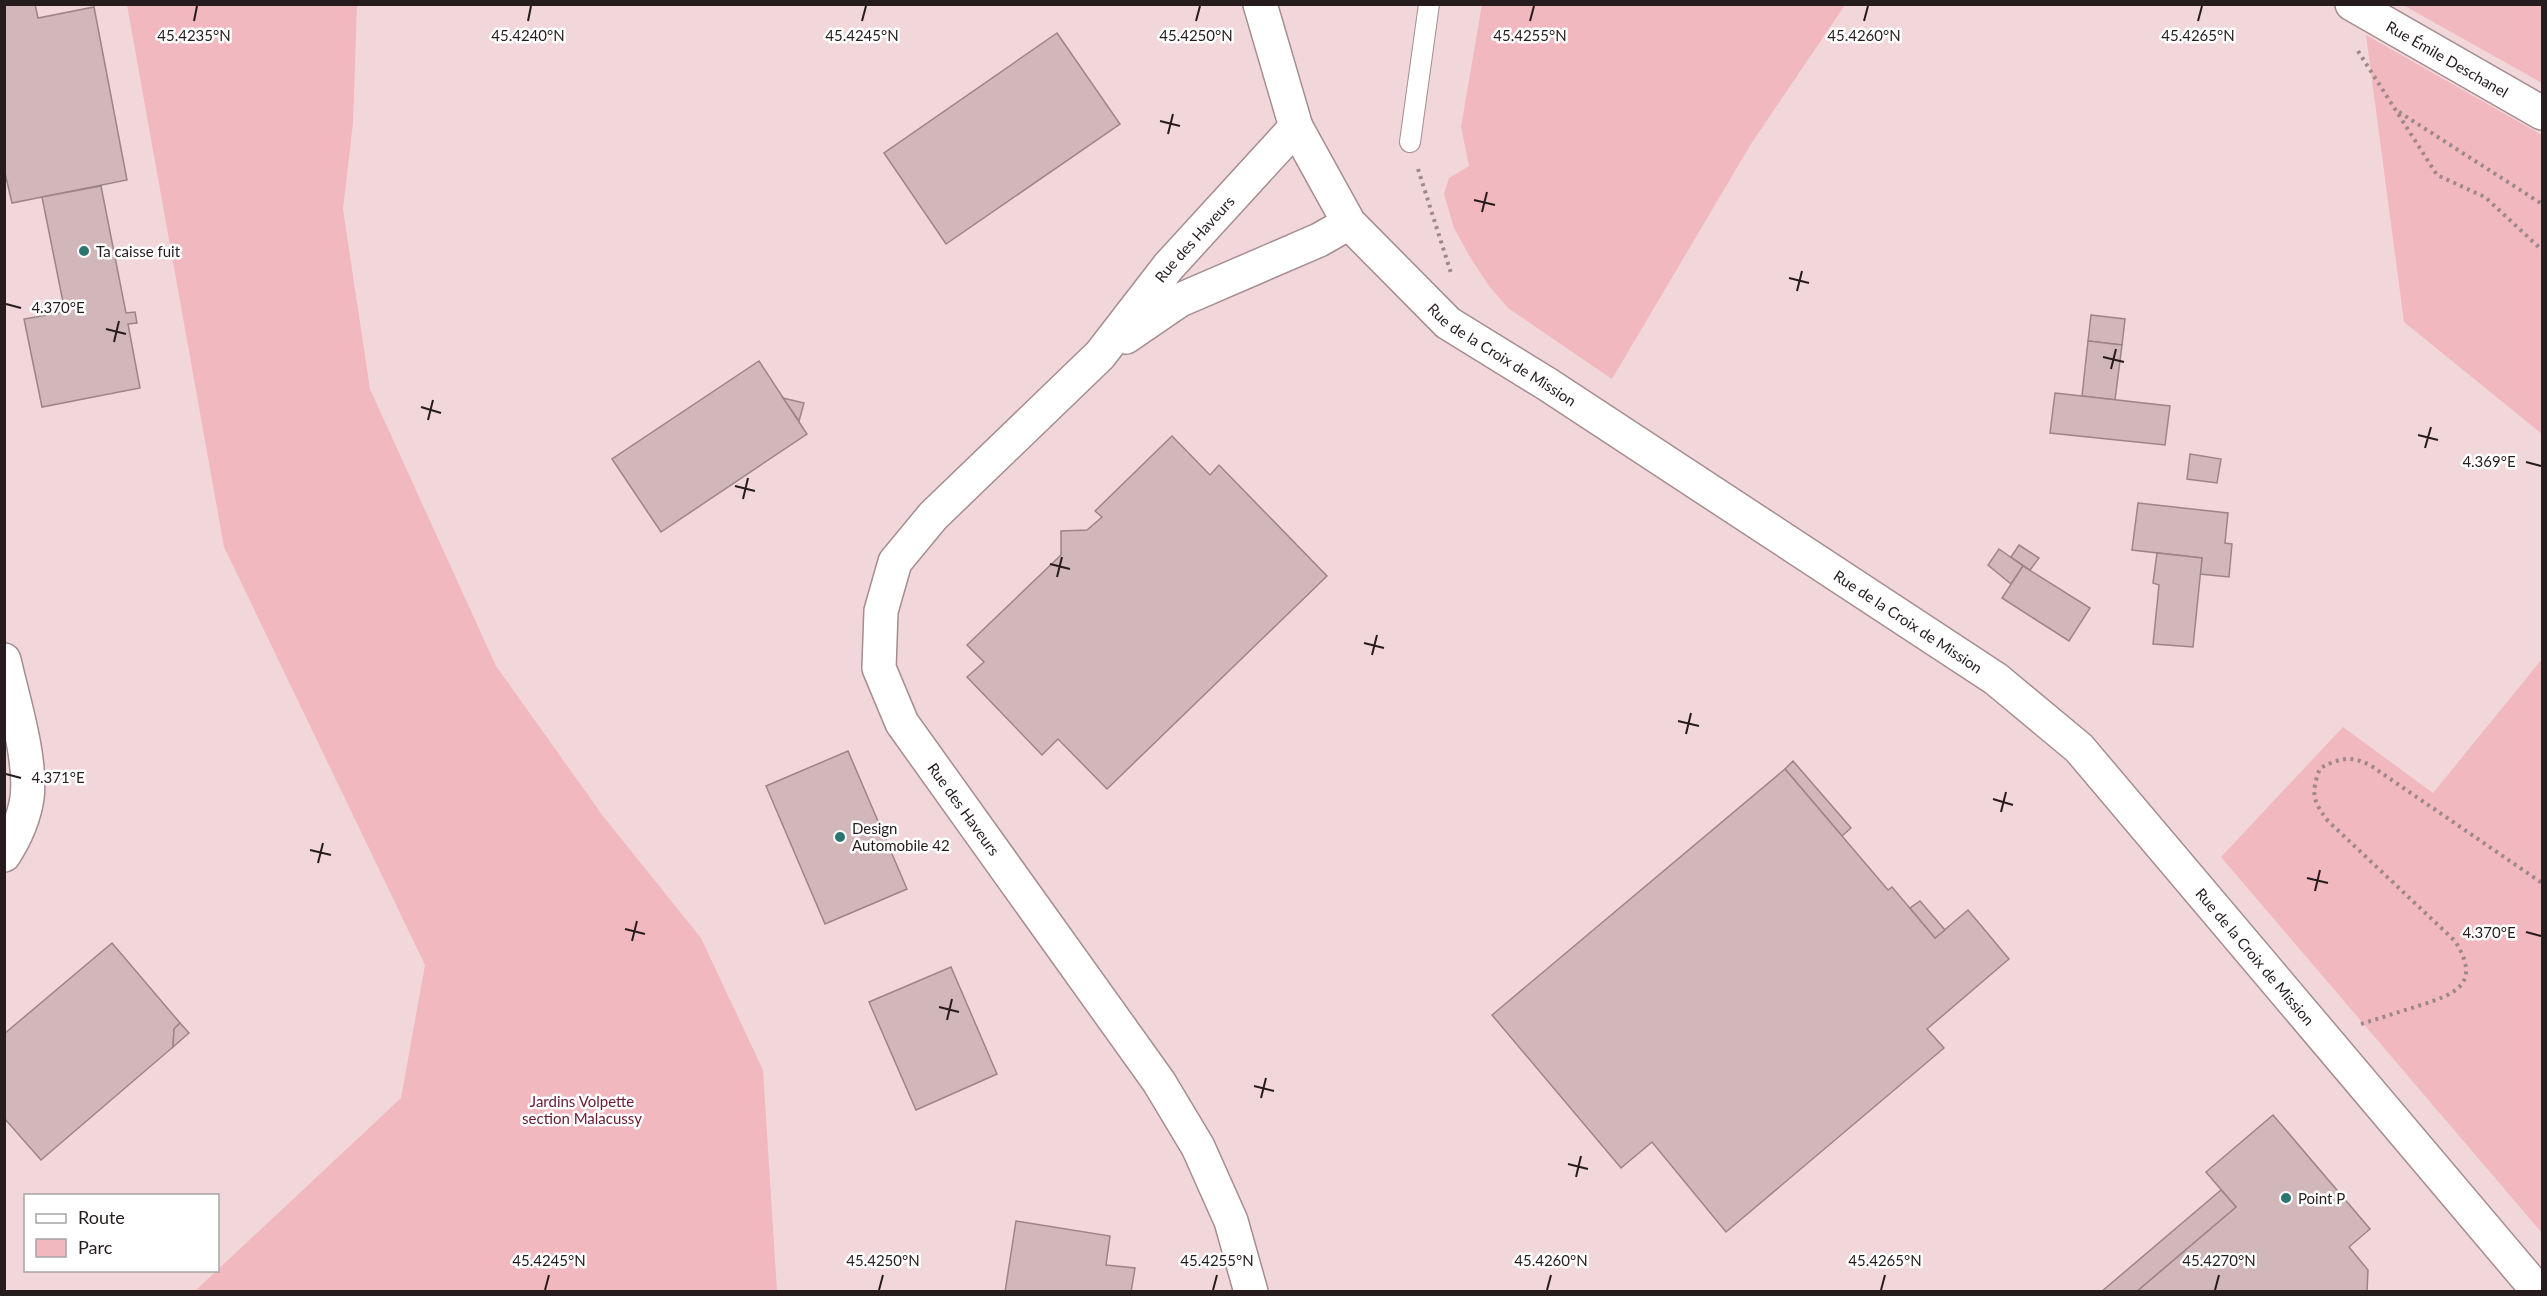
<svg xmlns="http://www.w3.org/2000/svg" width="2547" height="1296" viewBox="0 0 2547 1296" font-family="Lato,sans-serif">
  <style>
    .green { fill: #f2b8c0 }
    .building { fill: #d1b7ba; stroke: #9d8487; stroke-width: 1.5 }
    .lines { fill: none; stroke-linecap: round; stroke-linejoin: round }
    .lane-casing { stroke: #a58d90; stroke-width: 22 }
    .street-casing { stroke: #a58d90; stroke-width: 36 }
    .secondary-casing { stroke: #a58d90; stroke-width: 36 }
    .path { stroke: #9d898b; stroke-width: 4; stroke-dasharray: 3 4.5; stroke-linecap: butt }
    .lane { stroke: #fff; stroke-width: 20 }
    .street { stroke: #fff; stroke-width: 33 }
    .secondary { stroke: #fff; stroke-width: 33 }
    .ticks { fill: none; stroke: #261c1d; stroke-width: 2 }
    .poi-dot { fill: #2b746f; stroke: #fff; stroke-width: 2 }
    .labels { text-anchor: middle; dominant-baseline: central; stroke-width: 5; stroke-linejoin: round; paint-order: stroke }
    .street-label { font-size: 15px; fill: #261c1d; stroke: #fff }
    .poi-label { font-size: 15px; fill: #261c1d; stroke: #fff; text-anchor: start }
    .park-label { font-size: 15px; fill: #68192e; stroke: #fff }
    .ticks-label { font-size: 15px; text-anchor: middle; fill: #261c1d; stroke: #fff; stroke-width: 5; stroke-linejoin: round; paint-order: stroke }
  </style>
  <rect width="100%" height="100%" fill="#f2d7da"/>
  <!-- green -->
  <g class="green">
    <path d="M1482 4 1845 5 1751 144 1612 379 1508 308 1489 286 1470 257 1454 228 1444 194 1449 178 1469 166 1461 127Z"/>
    <path d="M127 5H357L353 123 343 209 370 389 496 666 603 816 701 938 763 1070 777 1291H195L401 1098 425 965 224 547Z"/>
    <path d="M2403 5H2542V83Z"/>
    <path d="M2366 35 2542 135V434L2404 322Z"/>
    <path d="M2542 659V1233L2221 857 2343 727 2433 793Z"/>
  </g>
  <!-- building -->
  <g class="building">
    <path d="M4 4H35L38 18 94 7 127 180 12 203 4 169Z"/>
    <path d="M1057 33 1120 124 946 244 884 153Z"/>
    <path d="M101 186 126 313 135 312 137 323 128 324 140 388 42 407 24 319 65 312 42 197Z"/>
    <path d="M2091 315 2125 319 2122 345 2088 341Z"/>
    <path d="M2088 341 2122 345 2115 400 2082 396Z"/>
    <path d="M759 361 807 434 661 532 612 459Z"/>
    <path d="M2055 393 2170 406 2165 445 2050 433Z"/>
    <path d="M783 398 804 403 799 421Z"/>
    <path d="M1172 436 1210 475 1219 465 1327 576 1107 789 1058 739 1042 755 967 677 984 662 967 645 1061 555V531L1087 530 1102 517 1095 511Z"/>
    <path d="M2190 454 2221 459 2217 483 2187 479Z"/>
    <path d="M2138 503 2228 513 2225 543 2232 544 2229 577 2200 574 2202 558 2132 550Z"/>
    <path d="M2019 545 2039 558 2030 570 2011 557Z"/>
    <path d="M1999 549 2023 566 2011 584 1988 565Z"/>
    <path d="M2157 553 2202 558 2193 647 2153 644 2159 585 2153 583Z"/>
    <path d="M2023 566 2090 608 2069 641 2002 598Z"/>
    <path d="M848 751 907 889 825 924 766 786Z"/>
    <path d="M1793 761 1851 828 1842 836 1785 769Z"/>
    <path d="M1785 769 1888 890 1892 887 1935 938 1968 910 2009 959 1927 1029 1944 1048 1726 1232 1652 1142 1621 1168 1492 1015Z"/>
    <path d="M1920 901 1945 930 1935 938 1910 908Z"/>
    <path d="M112 943 180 1023 174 1029 173 1047 41 1160 4 1118V1034Z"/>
    <path d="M951 967 997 1074 916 1110 869 1002Z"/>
    <path d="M180 1023 189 1033 173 1047 174 1029Z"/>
    <path d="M2273 1115 2370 1229 2349 1247 2368 1270 2367 1292H2136L2236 1207 2206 1172Z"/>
    <path d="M2221 1190 2236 1207 2136 1292H2101Z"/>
    <path d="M1016 1221 1110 1236 1106 1265 1135 1268 1131 1292H1005Z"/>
  </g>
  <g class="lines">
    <!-- lane casing -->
    <g class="lane-casing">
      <path id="lane" d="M1410 142 1429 4"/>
    </g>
    <!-- street casing -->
    <g class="street-casing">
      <path id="street" d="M4 660C13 700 32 759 27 798 24 818 15 838 4 855"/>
    </g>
    <!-- secondary casing -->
    <g class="secondary-casing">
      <g id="secondary">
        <path id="s1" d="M1260 4 1296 127 1349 223 1448 323 1547 384 1996 679 2079 748 2539 1292"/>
        <path id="s2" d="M2352 4 2542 113"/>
        <path d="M1126 337 1180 300 1319 240 1349 223"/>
        <path id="s3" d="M1251 1292 1231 1221 1198 1147 1159 1082 902 723 879 668 881 611 895 562 933 516 1100 355 1168 267 1296 127"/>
      </g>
    </g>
    <!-- path -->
    <g class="path">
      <path d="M2358 51 2437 175 2485 197 2542 250"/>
      <path d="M2399 112 2542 204"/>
      <path d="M1418 169 1451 273"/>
      <path d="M2361 1024C2380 1018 2399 1012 2418 1006 2456 994 2482 984 2455 941L2328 821C2312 800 2311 793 2320 768 2341 758 2349 755 2370 765L2542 883"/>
    </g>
    <!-- lane -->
    <use href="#lane" class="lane"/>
    <!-- street -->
    <use href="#street" class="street"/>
    <!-- secondary -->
    <use href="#secondary" class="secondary"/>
  </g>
  <!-- ticks -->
  <path class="ticks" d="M194 21 197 6M528 21 531 6M862 21 866 6M1196 21 1200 6M1530 21 1534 6M1864 21 1868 6M2198 21 2202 6M1160 121 1180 126M1168 134 1173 114M1474 200 1495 205M1482 212 1487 192M1789 278 1809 283M1797 291 1802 271M6 304 21 308M106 329 126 334M114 342 119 321M2103 357 2124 362M2111 369 2116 349M421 407 441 413M428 420 433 400M2418 435 2438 440M2425 448 2431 427M2526 462 2541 466M735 486 755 491M743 499 748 478M1050 564 1070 569M1057 577 1062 557M1364 643 1384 648M1372 655 1377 635M1678 721 1699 726M1686 734 1691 713M6 774 21 778M1993 799 2013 805M2001 812 2006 792M310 850 331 855M318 863 323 843M2307 878 2328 883M2315 891 2320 870M625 929 645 934M2526 932 2541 936M632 941 637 921M939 1007 959 1012M947 1020 952 999M1254 1086 1274 1091M1261 1098 1266 1078M1568 1164 1588 1169M1576 1177 1581 1156M545 1290 549 1275M879 1290 883 1275M1213 1290 1217 1275M1547 1290 1551 1275M1881 1290 1885 1275M2215 1290 2219 1275"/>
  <!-- markers -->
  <g class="poi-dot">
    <circle cx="84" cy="251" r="6"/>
    <circle cx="840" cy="837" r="6"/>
    <circle cx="2286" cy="1198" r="6"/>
  </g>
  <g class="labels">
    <!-- street labels -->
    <g class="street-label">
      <text stroke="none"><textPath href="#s2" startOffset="110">Rue Émile Deschanel</textPath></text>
      <text stroke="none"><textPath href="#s3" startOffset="1281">Rue des Haveurs</textPath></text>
      <text stroke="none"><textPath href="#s1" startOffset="441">Rue de la Croix de Mission</textPath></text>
      <text stroke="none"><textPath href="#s1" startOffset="927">Rue de la Croix de Mission</textPath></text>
      <text transform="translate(964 809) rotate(54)">Rue des Haveurs</text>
      <text stroke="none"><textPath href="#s1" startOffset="1413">Rue de la Croix de Mission</textPath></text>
    </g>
    <!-- poi labels -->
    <g class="poi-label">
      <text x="96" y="251">Ta caisse fuit</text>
      <text x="852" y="828">Design<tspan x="852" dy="17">Automobile 42</tspan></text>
      <text x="2298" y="1198">Point P</text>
    </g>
    <!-- park labels -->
    <g class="park-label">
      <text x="582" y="1101">Jardins Volpette<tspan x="582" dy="17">section Malacussy</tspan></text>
    </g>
  </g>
  <g class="ticks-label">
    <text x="194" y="41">45.4235°N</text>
    <text x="528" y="41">45.4240°N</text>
    <text x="862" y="41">45.4245°N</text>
    <text x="1196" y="41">45.4250°N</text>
    <text x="1530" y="41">45.4255°N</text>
    <text x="1864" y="41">45.4260°N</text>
    <text x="2198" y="41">45.4265°N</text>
    <text x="58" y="313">4.370°E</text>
    <text x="2489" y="467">4.369°E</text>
    <text x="58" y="783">4.371°E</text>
    <text x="2489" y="938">4.370°E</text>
    <text x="549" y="1266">45.4245°N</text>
    <text x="883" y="1266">45.4250°N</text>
    <text x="1217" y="1266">45.4255°N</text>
    <text x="1551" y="1266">45.4260°N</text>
    <text x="1885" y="1266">45.4265°N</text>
    <text x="2219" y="1266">45.4270°N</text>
  </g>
  <!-- border -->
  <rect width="2547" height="1296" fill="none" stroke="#261c1d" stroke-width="12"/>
  <!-- legend -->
  <rect x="24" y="1194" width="195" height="78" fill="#ffffff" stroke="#a8a4a5" stroke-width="1.5"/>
  <rect x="36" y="1214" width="30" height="9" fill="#ffffff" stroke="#a8a4a5" stroke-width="1.5"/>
  <text x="78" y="1224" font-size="18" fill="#261c1d">Route</text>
  <rect x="36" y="1239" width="30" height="18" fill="#f2b8c0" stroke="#a8a4a5" stroke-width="1.5"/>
  <text x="78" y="1254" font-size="18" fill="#261c1d">Parc</text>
</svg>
